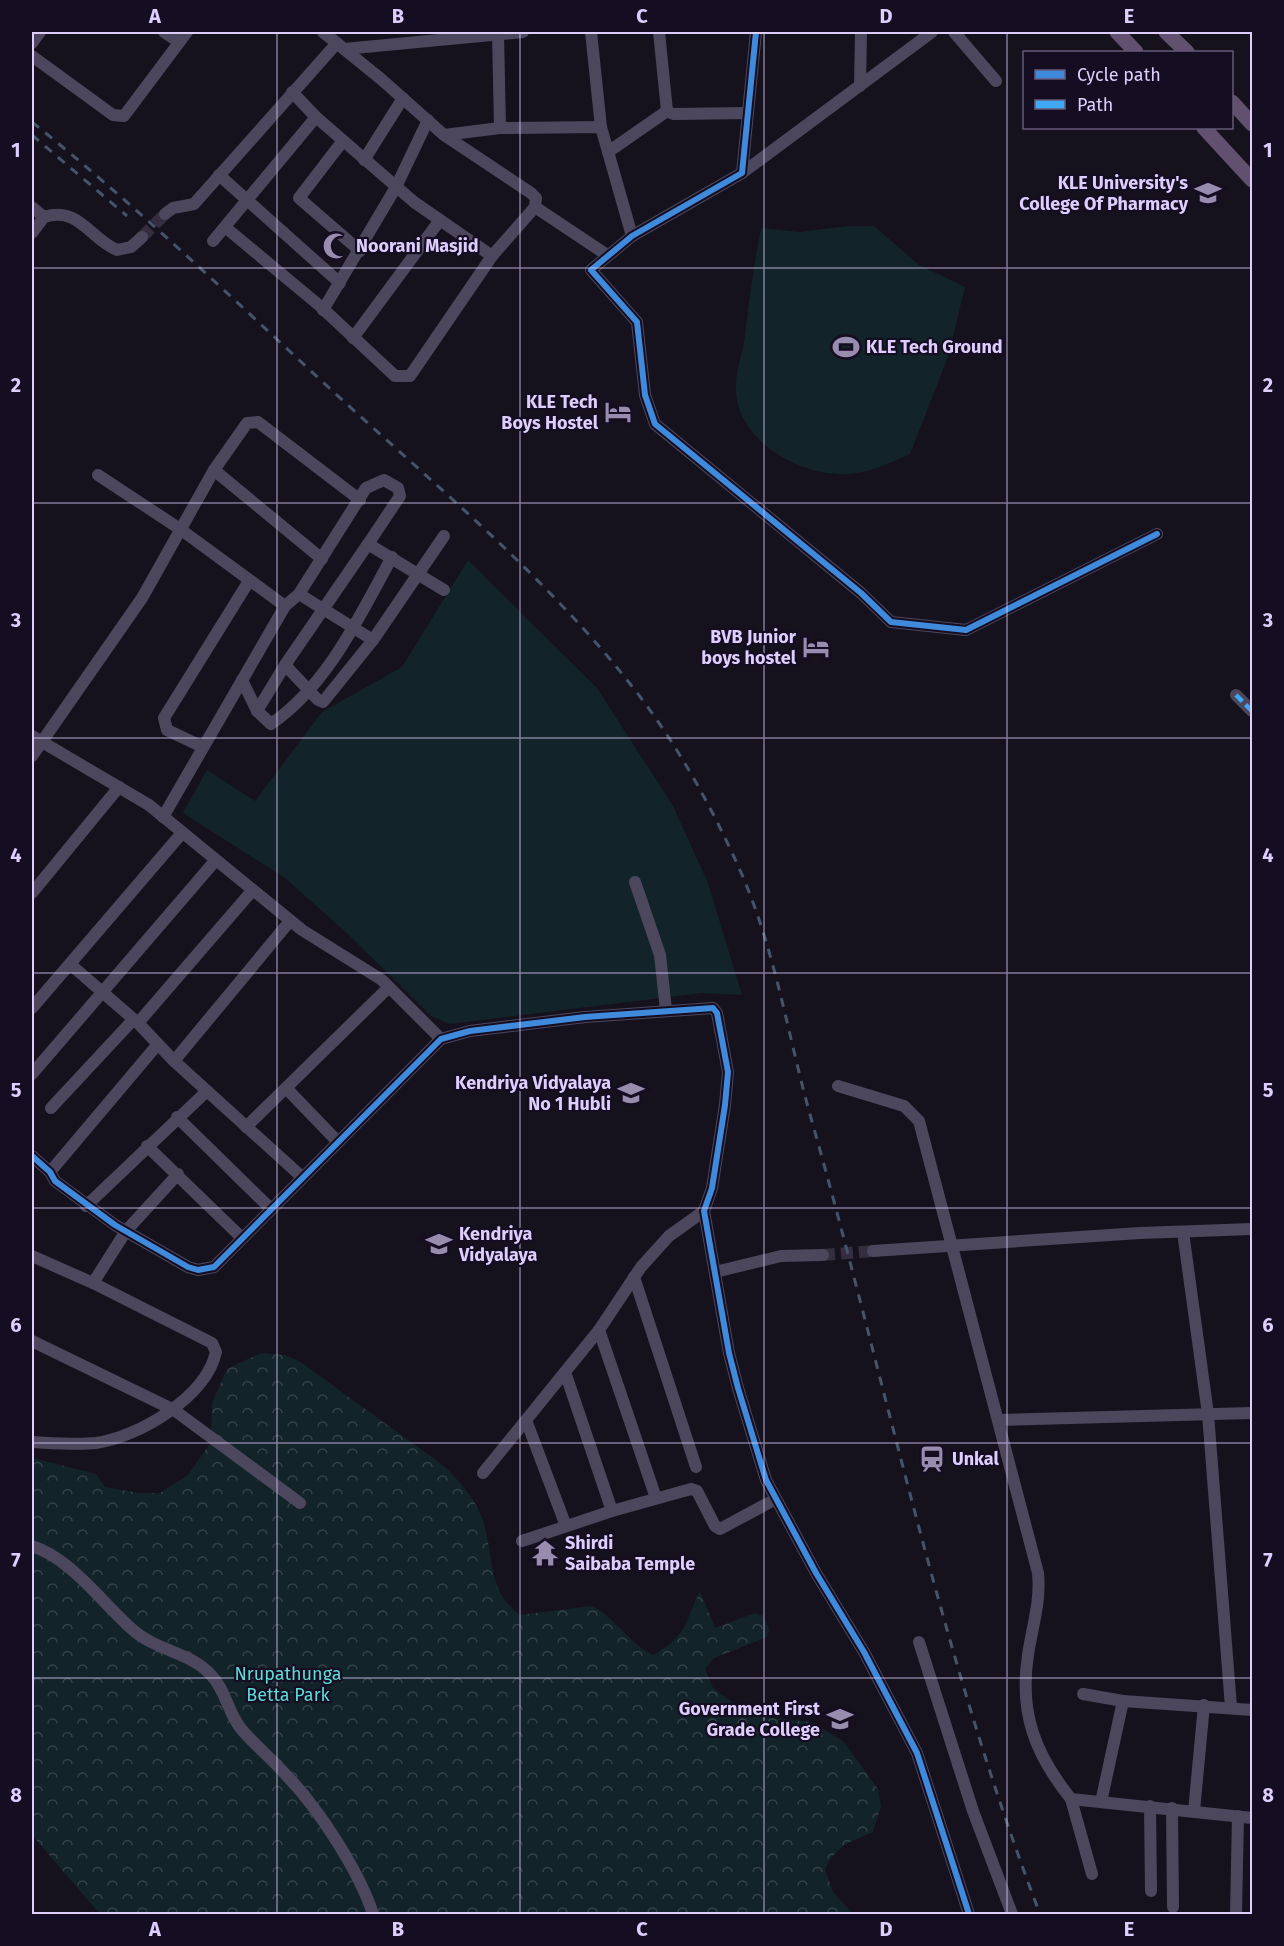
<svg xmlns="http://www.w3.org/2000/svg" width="1284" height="1946" viewBox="0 0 1284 1946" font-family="'Fira Sans',sans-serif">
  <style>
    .forest { fill: url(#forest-crowns) }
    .garden { fill: #122329 }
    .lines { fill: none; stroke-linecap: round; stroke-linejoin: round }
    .minor-tunnel { stroke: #342e3f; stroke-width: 12; stroke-dasharray: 12 6; stroke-linecap: butt }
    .minor { stroke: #4c475d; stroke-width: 12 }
    .major { stroke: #62506f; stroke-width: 15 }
    .rail { stroke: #465368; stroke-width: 3; stroke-dasharray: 9 8; stroke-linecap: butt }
    .quiet { stroke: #3fa9f5; stroke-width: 4.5; stroke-dasharray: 9 4.5; stroke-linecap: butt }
    .cycleway-casing { stroke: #150d21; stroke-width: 10 }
    .cycleway { stroke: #408adc; stroke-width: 6 }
    .grid { fill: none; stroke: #decefe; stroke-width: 1.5; stroke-opacity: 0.55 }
    .labels { text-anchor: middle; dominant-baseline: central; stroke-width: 4.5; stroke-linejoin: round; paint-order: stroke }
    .poi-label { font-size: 18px; font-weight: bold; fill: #decefe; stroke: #150d21; text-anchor: end }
    .park-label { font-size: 18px; fill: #5cdcd7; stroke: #150d21 }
    .neatline { fill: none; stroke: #decefe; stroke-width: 2 }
    .grid-label { font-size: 20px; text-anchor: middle; font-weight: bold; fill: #decefe }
  </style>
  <defs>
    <pattern id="forest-crowns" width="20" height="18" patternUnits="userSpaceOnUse" patternTransform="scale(1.5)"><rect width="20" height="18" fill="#122329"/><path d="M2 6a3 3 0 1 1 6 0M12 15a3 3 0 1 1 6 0" fill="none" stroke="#344249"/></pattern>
  </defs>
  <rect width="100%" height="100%" fill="#16121d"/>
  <!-- forest -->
  <path class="forest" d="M261 1353 284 1355 299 1361 444 1466C460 1482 474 1497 482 1518 495 1554 485 1589 520 1615L590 1606C610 1611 629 1644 653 1655 689 1634 683 1625 700 1591L715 1628 755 1613 763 1616 769 1629 767 1637 714 1658 705 1669 713 1688 737 1706 764 1717 811 1722 843 1741 878 1789 881 1806 873 1832C850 1842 837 1845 825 1869L833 1892 853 1914H100L32 1835V1458L96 1474 105 1487 139 1493H160L188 1475 211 1442 212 1403 227 1369Z"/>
  <!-- garden -->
  <g class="garden">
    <path d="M848 226H874L919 265 965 287 948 357 910 454C886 465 863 476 836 474 791 471 734 436 736 386 736 369 743 353 745 336 749 299 754 264 761 228L799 232Z"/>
    <path d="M468 560 597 688 673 806 708 883 742 995 702 993 450 1024 431 1016 350 936 285 878 183 813 207 770 255 801 322 712 402 667Z"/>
  </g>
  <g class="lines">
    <!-- minor-tunnel -->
    <g class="minor-tunnel">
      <path d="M142 237 165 214"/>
      <path d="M823 1255 873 1251"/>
    </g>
    <!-- minor -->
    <g class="minor">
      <path d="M164 32 179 42"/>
      <path d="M591 32 601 127"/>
      <path d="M659 32 667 111 673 114 748 113"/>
      <path d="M756 32 742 173 632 236 591 270 637 322 645 395 655 424 861 593 891 622 966 630 1157 534"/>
      <path d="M954 32 996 81"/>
      <path d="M498 34 500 128"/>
      <path d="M32 43 40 32"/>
      <path d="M344 49 523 32"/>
      <path d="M32 56 113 115 124 116 187 32"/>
      <path d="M860 86 861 32"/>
      <path d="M316 117 414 202 492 256 535 207 536 198 531 193 444 135 381 79 323 32"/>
      <path d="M444 135 500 128 601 127 632 236"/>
      <path d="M342 142 299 198 360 251"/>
      <path d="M608 152 667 111"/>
      <path d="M364 160 403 98"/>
      <path d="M742 173 932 32"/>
      <path d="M219 175 340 283"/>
      <path d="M32 207 44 217"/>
      <path d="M535 207 607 255"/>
      <path d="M165 214 173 208 194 204 337 43"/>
      <path d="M225 227 320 306 395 376H410L492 256"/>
      <path d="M32 233 44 217C79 206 90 239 117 250L131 247 142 237"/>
      <path d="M213 241 316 117 292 92"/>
      <path d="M323 310 396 187 428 120"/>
      <path d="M353 338 440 220"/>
      <path d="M214 470 322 559"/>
      <path d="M98 475 180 529 285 606 163 817"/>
      <path d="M299 594 366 488 384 480 398 488 400 496 368 544 444 590"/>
      <path d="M285 606 299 594 373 640 444 536"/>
      <path d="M285 665 318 700 323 702 373 640"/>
      <path d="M242 680 257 711 285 665 368 544"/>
      <path d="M1236 695 1252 711"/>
      <path d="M257 711 271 724C328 685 360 615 392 557"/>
      <path d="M32 736 149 805 302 930 382 980 441 1039"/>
      <path d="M203 747 167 730 164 718 249 581"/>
      <path d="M32 756 142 598 214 470 247 423 258 422 360 500"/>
      <path d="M635 882 660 955 666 1010"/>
      <path d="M32 893 119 787"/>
      <path d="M70 964 138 1023 174 1061 302 1177"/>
      <path d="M32 1008 182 833"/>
      <path d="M138 1023 252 891"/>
      <path d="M174 1061 290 921"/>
      <path d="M32 1074 215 861"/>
      <path d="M838 1086 904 1106 919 1121 1038 1573C1041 1602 1032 1627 1028 1655 1019 1713 1035 1754 1071 1799L1252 1818"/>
      <path d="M286 1088 338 1142"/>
      <path d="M51 1108 133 1020"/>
      <path d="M177 1117 270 1208"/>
      <path d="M246 1127 389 987"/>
      <path d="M147 1146 241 1237"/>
      <path d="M32 1156 50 1172 55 1181 115 1225 188 1267 198 1270 214 1267 441 1039 470 1031 585 1017 713 1008 717 1013 728 1072 725 1105 712 1188 704 1211 729 1353 738 1388 766 1480 816 1573 864 1652 917 1753 969 1914"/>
      <path d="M50 1172 158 1044"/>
      <path d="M86 1206 207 1091"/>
      <path d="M1183 1232 1208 1414 1231 1707"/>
      <path d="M873 1251 1140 1233 1252 1229"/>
      <path d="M32 1256 93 1283 212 1343 216 1352C206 1397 139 1437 96 1443 75 1445 53 1443 32 1442"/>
      <path d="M715 1272 781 1256 823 1255"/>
      <path d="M634 1277 696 1467"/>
      <path d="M93 1283 126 1231 178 1174"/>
      <path d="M599 1330 656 1498"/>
      <path d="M32 1341 174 1410 300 1503"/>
      <path d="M565 1372 612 1511"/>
      <path d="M526 1420 566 1526"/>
      <path d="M999 1420 1252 1413"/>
      <path d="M483 1473 599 1330 641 1267 669 1236 704 1211"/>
      <path d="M522 1541 612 1511 691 1489 697 1491 715 1526 720 1529 776 1499"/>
      <path d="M32 1546C72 1559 102 1603 133 1630 155 1650 190 1652 211 1675 226 1690 228 1714 242 1730 256 1746 273 1760 287 1776 319 1809 359 1871 373 1914"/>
      <path d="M919 1642 973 1811 1012 1914"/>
      <path d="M1083 1694 1123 1701"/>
      <path d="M1071 1799 1092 1874"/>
      <path d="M1101 1802 1123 1701 1252 1710"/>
      <path d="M1150 1806 1151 1891"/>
      <path d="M1172 1808 1173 1907"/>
      <path d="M1194 1811 1204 1705"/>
      <path d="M1236 1914 1238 1816"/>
    </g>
    <!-- major -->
    <g class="major">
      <path d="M1117 32 1136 52"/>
      <path d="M1166 32 1187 52"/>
      <path d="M1232 102 1252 124"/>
      <path d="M1204 128 1252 180"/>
    </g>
    <!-- rail -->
    <g class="rail">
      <path d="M32 122C134 204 230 296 326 385 430 481 543 573 631 685 674 739 711 805 739 868 776 950 788 1039 813 1125 887 1388 942 1658 1040 1914"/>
      <path d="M32 135 127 216"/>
    </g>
    <!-- quiet -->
    <path class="quiet" d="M1236 695 1252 711"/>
    <!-- cycleway casing -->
    <g class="cycleway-casing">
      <g id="cycleway">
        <path d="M756 32 742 173 632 236 591 270 637 322 645 395 655 424 861 593 891 622 966 630 1157 534"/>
        <path d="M32 1156 50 1172 55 1181 115 1225 188 1267 198 1270 214 1267 441 1039 470 1031 585 1017 713 1008 717 1013 728 1072 725 1105 712 1188 704 1211 729 1353 738 1388 766 1480 816 1573 864 1652 917 1753 969 1914"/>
      </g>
    </g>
    <!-- cycleway -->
    <use href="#cycleway" class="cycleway"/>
  </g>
  <!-- grid -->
  <path class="grid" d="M277 32V1914M520 32V1914M764 32V1914M1007 32V1914M32 268H1252M32 503H1252M32 738H1252M32 973H1252M32 1208H1252M32 1443H1252M32 1678H1252"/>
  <!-- icons -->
  <defs>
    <g id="university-bare" transform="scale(2.07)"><path d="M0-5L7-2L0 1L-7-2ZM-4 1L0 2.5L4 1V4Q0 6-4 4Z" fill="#988caf" stroke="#150d21" stroke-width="2.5" paint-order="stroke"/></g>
    <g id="mosque-bare" transform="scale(2.07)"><path d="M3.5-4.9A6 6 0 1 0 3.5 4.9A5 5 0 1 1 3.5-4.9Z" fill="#988caf" stroke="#150d21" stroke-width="2.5" paint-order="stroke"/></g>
    <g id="stadium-bare" transform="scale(2.07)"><path d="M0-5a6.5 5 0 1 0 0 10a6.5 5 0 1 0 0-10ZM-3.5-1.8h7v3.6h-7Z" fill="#988caf" stroke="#150d21" stroke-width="2.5" paint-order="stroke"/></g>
    <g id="hotel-bare" transform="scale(2.07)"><path d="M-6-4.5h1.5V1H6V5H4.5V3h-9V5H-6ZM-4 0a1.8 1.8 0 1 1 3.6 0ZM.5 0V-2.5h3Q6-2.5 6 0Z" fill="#988caf" stroke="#150d21" stroke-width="2.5" paint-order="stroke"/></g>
    <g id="school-bare" transform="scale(2.07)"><path d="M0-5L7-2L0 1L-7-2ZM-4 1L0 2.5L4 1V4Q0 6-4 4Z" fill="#988caf" stroke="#150d21" stroke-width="2.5" paint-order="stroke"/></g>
    <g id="station-bare" transform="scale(2.07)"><path d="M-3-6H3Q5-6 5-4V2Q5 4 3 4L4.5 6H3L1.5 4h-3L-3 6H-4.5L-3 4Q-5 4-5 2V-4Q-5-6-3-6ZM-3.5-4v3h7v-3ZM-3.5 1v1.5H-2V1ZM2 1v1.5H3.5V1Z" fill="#988caf" stroke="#150d21" stroke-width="2.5" paint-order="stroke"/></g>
    <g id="temple-bare" transform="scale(2.07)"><path d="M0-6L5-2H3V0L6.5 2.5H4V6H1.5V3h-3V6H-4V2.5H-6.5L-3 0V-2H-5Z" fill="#988caf" stroke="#150d21" stroke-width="2.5" paint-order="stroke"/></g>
  </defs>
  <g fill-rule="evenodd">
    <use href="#university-bare" x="1208" y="193"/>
    <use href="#mosque-bare" x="336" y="246"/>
    <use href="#stadium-bare" x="846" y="347"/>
    <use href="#hotel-bare" x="618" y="412"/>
    <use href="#hotel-bare" x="816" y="647"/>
    <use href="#school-bare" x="631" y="1093"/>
    <use href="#school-bare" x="439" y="1244"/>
    <use href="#station-bare" x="932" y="1459"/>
    <use href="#temple-bare" x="545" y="1553"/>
    <use href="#university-bare" x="840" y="1719"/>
  </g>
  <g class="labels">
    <!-- poi labels -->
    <g class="poi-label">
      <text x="1188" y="183">KLE University's<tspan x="1188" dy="21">College Of Pharmacy</tspan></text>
      <text x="356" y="246" text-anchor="start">Noorani Masjid</text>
      <text x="866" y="347" text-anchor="start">KLE Tech Ground</text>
      <text x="598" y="402">KLE Tech<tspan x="598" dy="21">Boys Hostel</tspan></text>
      <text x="796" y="637">BVB Junior<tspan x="796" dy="21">boys hostel</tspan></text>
      <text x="611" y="1083">Kendriya Vidyalaya<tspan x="611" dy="21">No 1 Hubli</tspan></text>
      <text x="459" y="1234" text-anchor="start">Kendriya<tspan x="459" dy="21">Vidyalaya</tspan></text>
      <text x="952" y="1459" text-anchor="start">Unkal</text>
      <text x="565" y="1543" text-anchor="start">Shirdi<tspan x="565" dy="21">Saibaba Temple</tspan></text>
      <text x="820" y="1709">Government First<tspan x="820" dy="21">Grade College</tspan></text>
    </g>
    <!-- park labels -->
    <g class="park-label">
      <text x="288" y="1674">Nrupathunga<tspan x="288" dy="21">Betta Park</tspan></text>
    </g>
  </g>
  <!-- border -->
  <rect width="1284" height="1946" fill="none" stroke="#150d21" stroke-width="66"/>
  <!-- legend -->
  <rect x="1023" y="51" width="210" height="78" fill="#150d21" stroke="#655a79" stroke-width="1.5"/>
  <rect x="1035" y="70" width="30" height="9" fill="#408adc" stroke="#655a79" stroke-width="1.5"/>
  <text x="1077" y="81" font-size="18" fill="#decefe">Cycle path</text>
  <rect x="1035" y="100" width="30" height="9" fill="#3fa9f5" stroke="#655a79" stroke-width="1.5"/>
  <text x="1077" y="111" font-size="18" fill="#decefe">Path</text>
  <rect x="33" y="33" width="1218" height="1880" class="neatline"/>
  <g class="grid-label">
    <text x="155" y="23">A</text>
    <text x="398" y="23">B</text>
    <text x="642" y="23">C</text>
    <text x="886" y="23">D</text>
    <text x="1129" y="23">E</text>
    <text x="16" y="157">1</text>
    <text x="1268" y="157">1</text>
    <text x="16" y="392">2</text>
    <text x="1268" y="392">2</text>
    <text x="16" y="627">3</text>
    <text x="1268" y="627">3</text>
    <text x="16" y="862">4</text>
    <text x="1268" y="862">4</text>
    <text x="16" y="1097">5</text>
    <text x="1268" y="1097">5</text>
    <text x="16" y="1332">6</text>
    <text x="1268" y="1332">6</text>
    <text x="16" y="1567">7</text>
    <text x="1268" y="1567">7</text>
    <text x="16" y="1802">8</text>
    <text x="1268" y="1802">8</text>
    <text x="155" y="1936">A</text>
    <text x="398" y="1936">B</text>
    <text x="642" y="1936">C</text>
    <text x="886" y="1936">D</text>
    <text x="1129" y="1936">E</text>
  </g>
</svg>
